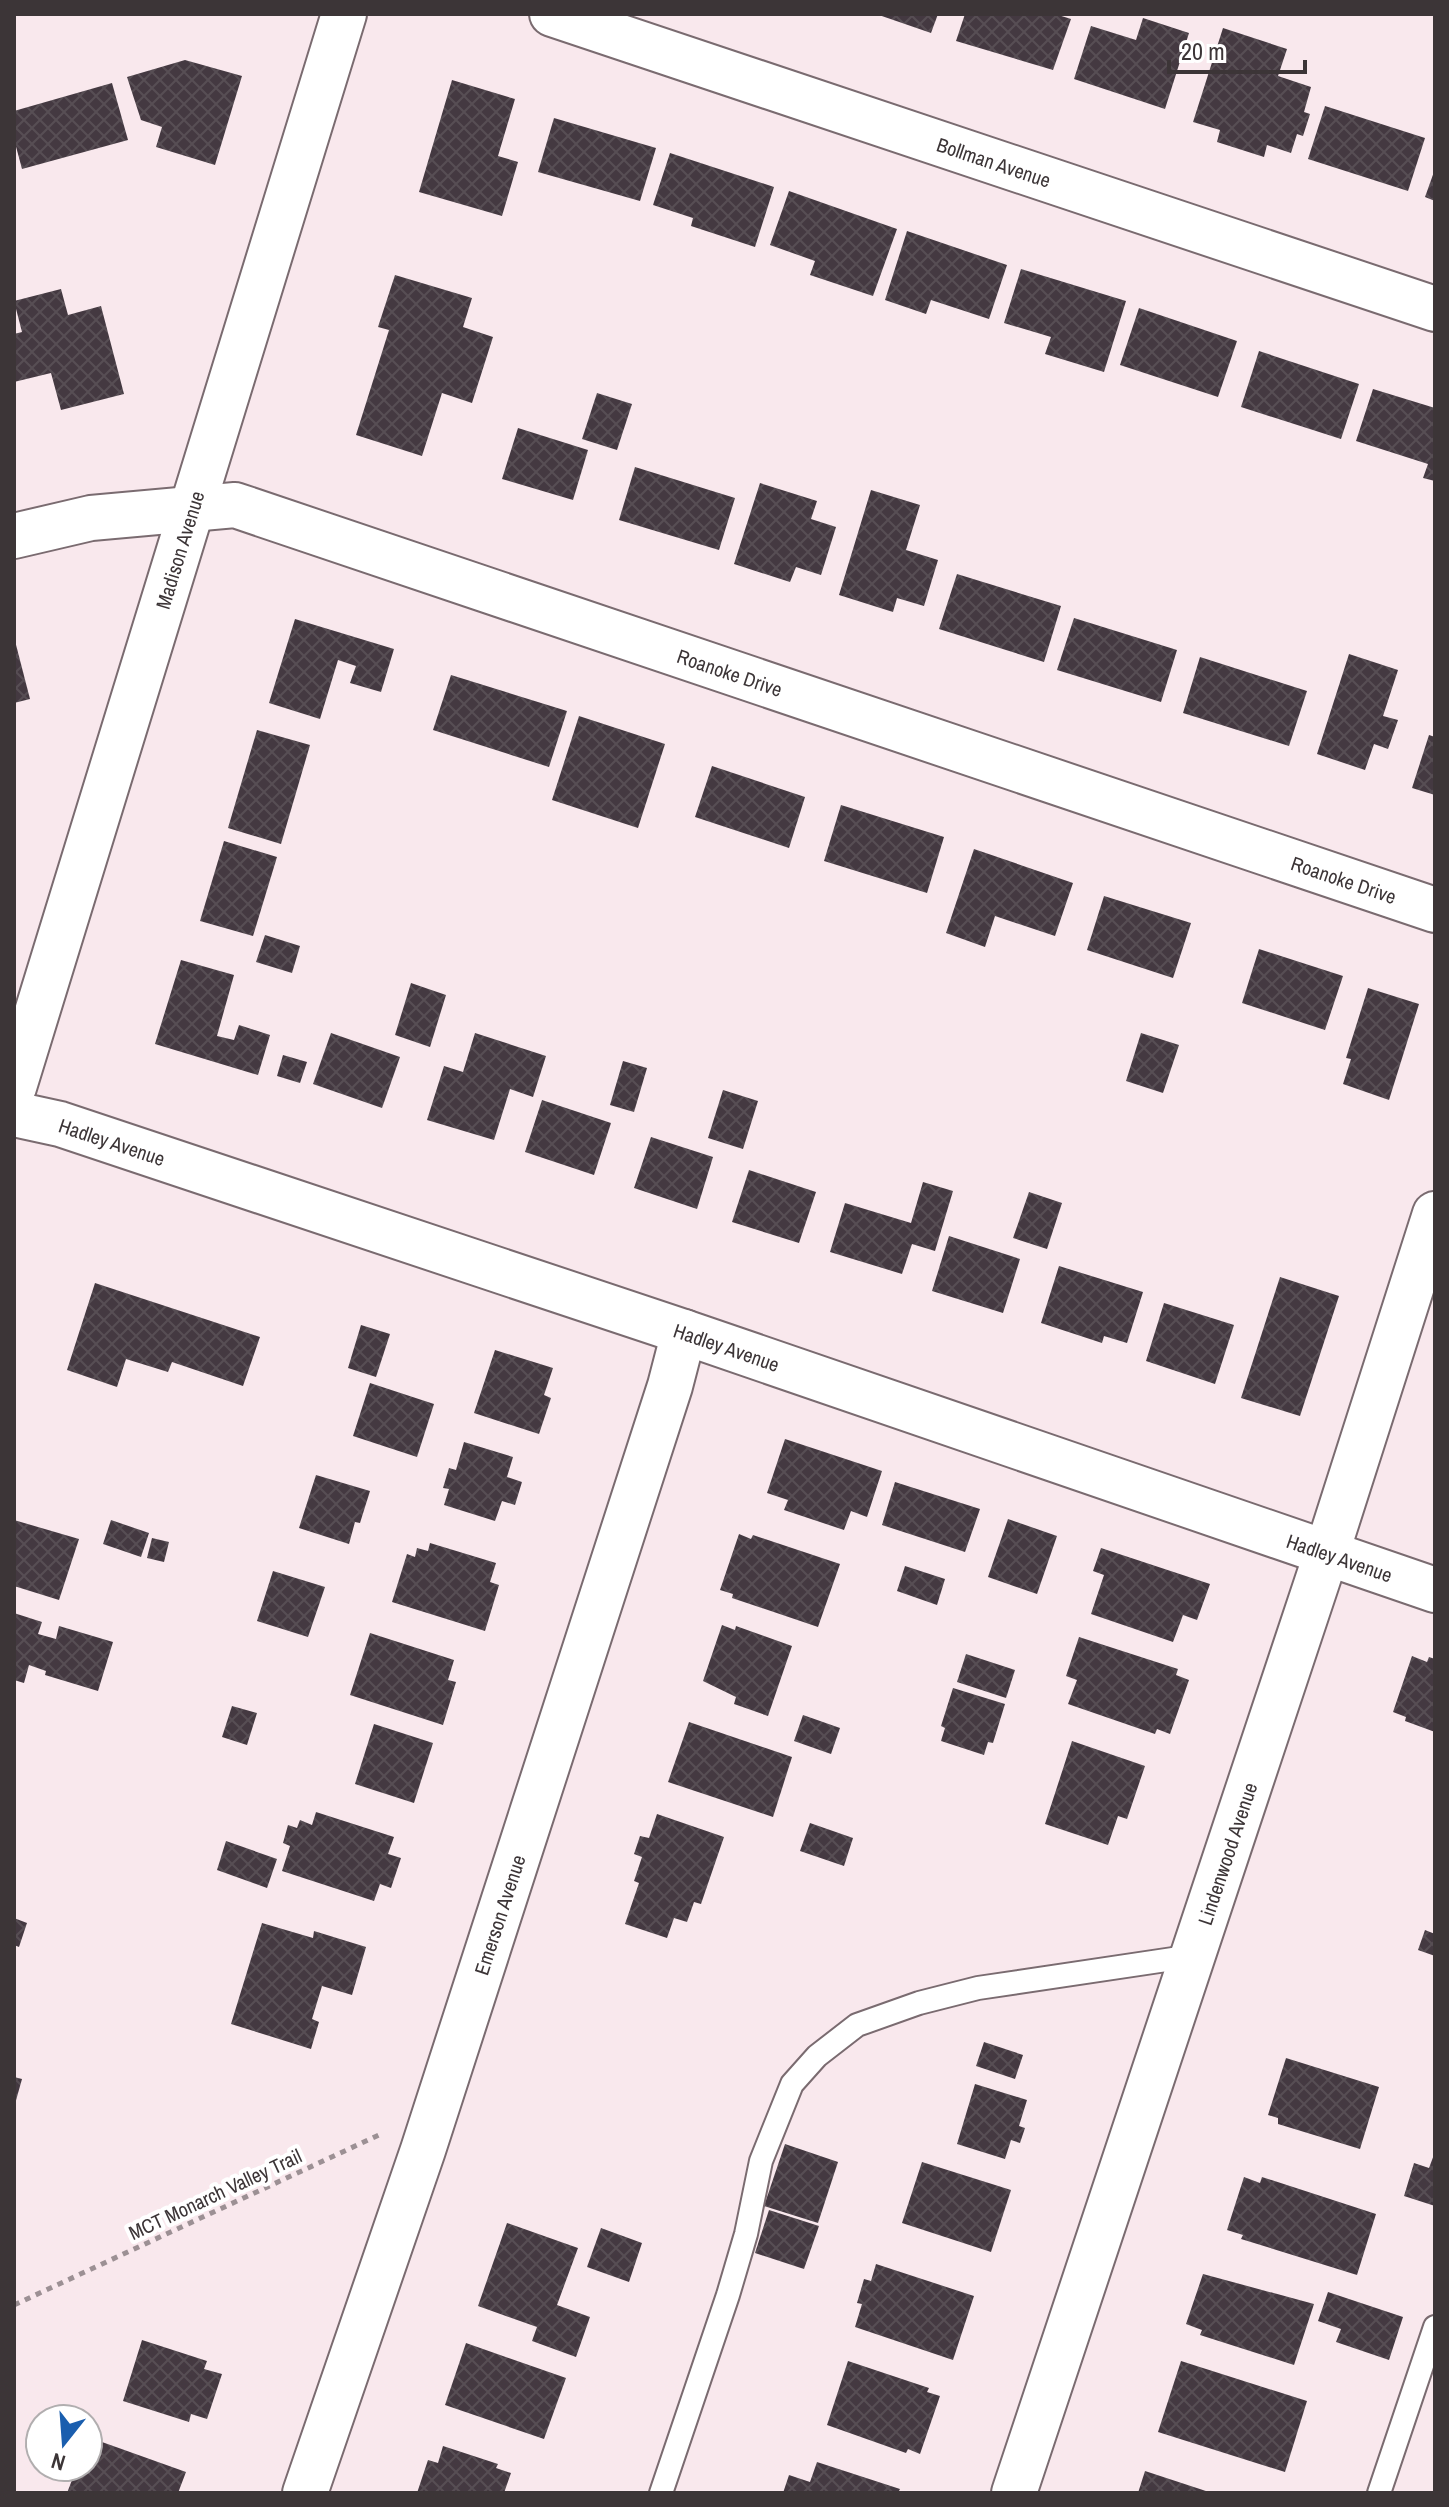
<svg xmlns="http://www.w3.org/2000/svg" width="1449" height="2507" viewBox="0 0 1449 2507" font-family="'Archivo Narrow',sans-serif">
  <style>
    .building { fill: url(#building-cross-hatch) }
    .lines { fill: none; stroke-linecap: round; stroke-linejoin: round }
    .service-casing { stroke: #7a6b70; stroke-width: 26 }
    .minor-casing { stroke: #7a6b70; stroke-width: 48 }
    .path { stroke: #9c9094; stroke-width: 5; stroke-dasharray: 6 6; stroke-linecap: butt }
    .service { stroke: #fff; stroke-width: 22 }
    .minor { stroke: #fff; stroke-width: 44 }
    .labels { text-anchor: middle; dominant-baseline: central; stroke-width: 8; stroke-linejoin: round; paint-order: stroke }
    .street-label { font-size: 20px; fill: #3c3537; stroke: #fff }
  </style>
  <defs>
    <pattern id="building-cross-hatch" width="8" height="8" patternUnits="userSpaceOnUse" patternTransform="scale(2)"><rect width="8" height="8" fill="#443941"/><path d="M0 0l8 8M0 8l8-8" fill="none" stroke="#574e54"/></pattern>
  </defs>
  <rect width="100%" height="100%" fill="#f9e8ed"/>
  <!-- building -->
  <g class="building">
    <path d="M876 14H938L931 33Z"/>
    <path d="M965 14H1055L1071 19 1053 70 956 41Z"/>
    <path d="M1143 18 1189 33 1165 109 1074 79 1091 26 1136 40Z"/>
    <path d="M1223 28 1287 49 1278 76 1311 87 1304 112 1310 114 1303 136 1297 134 1291 153 1267 145 1264 157 1217 142 1220 130 1193 122Z"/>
    <path d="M185 60 242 76 215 165 156 147 162 127 141 120 127 77Z"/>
    <path d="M452 80 515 99 498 156 518 162 502 216 419 192Z"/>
    <path d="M112 83 128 140 22 169 14 139V111Z"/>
    <path d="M1325 106 1425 138 1408 191 1308 159Z"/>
    <path d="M554 118 656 148 640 201 538 172Z"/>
    <path d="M670 153 774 187 755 247 691 226 693 218 653 205Z"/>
    <path d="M1435 169V201L1425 197Z"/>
    <path d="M789 191 897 229 873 296 810 275 815 261 770 245Z"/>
    <path d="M907 231 1007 265 989 319 931 300 926 314 885 300Z"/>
    <path d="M1021 269 1126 301 1104 372 1045 354 1051 337 1004 323Z"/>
    <path d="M395 275 472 298 463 327 493 337 472 403 442 393 422 456 356 435 389 330 378 327Z"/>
    <path d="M61 289 68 315 101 306 124 394 61 410 51 373 14 382V334L22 332 14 301Z"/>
    <path d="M1139 308 1237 341 1218 397 1120 365Z"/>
    <path d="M1259 351 1359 384 1341 439 1241 407Z"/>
    <path d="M1373 389 1435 408V481L1423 478 1428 464 1356 441Z"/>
    <path d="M597 393 632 404 617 450 582 439Z"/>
    <path d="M518 428 588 450 573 500 502 479Z"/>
    <path d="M635 467 735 498 719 550 619 520Z"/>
    <path d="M760 483 817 501 811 519 836 527 821 575 796 567 790 582 734 564Z"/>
    <path d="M871 490 920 505 906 550 938 560 924 606 897 598 893 612 839 595Z"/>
    <path d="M957 574 1061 606 1044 662 939 629Z"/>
    <path d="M1074 618 1177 650 1161 702 1057 670Z"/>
    <path d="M295 619 394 649 381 692 350 683 356 666 338 660 320 719 269 703Z"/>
    <path d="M14 637 30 699 14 703Z"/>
    <path d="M1349 654 1398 670 1383 716 1398 720 1388 749 1374 744 1365 770 1317 754Z"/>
    <path d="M1200 657 1307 691 1289 746 1183 713Z"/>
    <path d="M451 675 567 711 549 767 433 730Z"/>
    <path d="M579 716 665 744 638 828 552 800Z"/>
    <path d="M257 730 310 745 281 844 228 828Z"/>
    <path d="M1429 735 1435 737V795L1412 788Z"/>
    <path d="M712 766 805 797 789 848 695 817Z"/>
    <path d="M841 805 944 837 927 893 824 861Z"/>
    <path d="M224 841 277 857 253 936 200 921Z"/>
    <path d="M974 849 1073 883 1055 936 995 916 985 947 946 933Z"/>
    <path d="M1104 896 1191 923 1173 978 1087 950Z"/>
    <path d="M265 935 300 946 292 973 256 962Z"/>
    <path d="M1259 949 1343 976 1325 1030 1242 1003Z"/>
    <path d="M181 960 234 975 217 1036 234 1040 239 1025 270 1035 258 1075 155 1044Z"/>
    <path d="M411 983 446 995 430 1047 395 1035Z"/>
    <path d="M1368 988 1419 1004 1389 1100 1343 1084 1351 1059 1346 1058Z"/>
    <path d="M331 1033 400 1057 382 1108 313 1084Z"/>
    <path d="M475 1033 546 1056 533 1097 510 1089 494 1140 427 1120 444 1066 463 1072Z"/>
    <path d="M1141 1033 1179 1045 1163 1093 1126 1081Z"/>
    <path d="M283 1055 307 1062 300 1083 277 1076Z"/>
    <path d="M623 1061 647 1068 634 1112 610 1105Z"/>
    <path d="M723 1090 758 1101 743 1149 708 1138Z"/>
    <path d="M542 1100 611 1123 594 1175 525 1152Z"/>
    <path d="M651 1137 713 1157 697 1209 634 1188Z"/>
    <path d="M749 1170 816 1192 799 1243 732 1222Z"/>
    <path d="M923 1182 953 1191 935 1251 912 1244 902 1274 830 1252 845 1203 911 1223Z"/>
    <path d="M1029 1192 1062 1203 1047 1249 1013 1238Z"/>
    <path d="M949 1236 1020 1259 1003 1313 932 1291Z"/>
    <path d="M1059 1266 1143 1292 1127 1343 1104 1336 1102 1343 1041 1323Z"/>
    <path d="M1280 1277 1339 1296 1300 1416 1241 1398Z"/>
    <path d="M95 1283 260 1337 243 1386 172 1362 168 1372 126 1359 117 1387 67 1370Z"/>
    <path d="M1164 1303 1234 1325 1215 1384 1146 1361Z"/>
    <path d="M361 1325 390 1334 376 1377 348 1368Z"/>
    <path d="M495 1350 553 1368 544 1395 551 1398 539 1434 474 1413Z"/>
    <path d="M370 1383 434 1404 417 1457 353 1436Z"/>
    <path d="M785 1439 882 1471 867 1517 851 1511 844 1530 784 1510 788 1500 767 1493Z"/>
    <path d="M464 1442 513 1457 507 1477 522 1482 515 1505 502 1501 495 1521 444 1505 449 1489 443 1488 449 1468 456 1470Z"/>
    <path d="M316 1475 370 1491 360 1523 355 1522 349 1544 299 1528Z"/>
    <path d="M895 1482 980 1509 965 1552 882 1525Z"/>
    <path d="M1008 1519 1057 1536 1037 1594 988 1577Z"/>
    <path d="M14 1520 79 1539 59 1600 14 1586Z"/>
    <path d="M111 1520 149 1533 141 1557 103 1544Z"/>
    <path d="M739 1534 751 1539 753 1535 840 1564 818 1627 732 1598 733 1594 720 1590Z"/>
    <path d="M152 1538 169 1542 164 1562 147 1558Z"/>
    <path d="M430 1543 496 1563 490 1582 499 1585 485 1631 392 1602 407 1554 415 1557 417 1548 428 1551Z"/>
    <path d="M1101 1548 1210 1584 1197 1620 1183 1615 1173 1642 1091 1614 1104 1575 1093 1571Z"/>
    <path d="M905 1566 945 1579 937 1605 897 1591Z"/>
    <path d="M273 1571 325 1587 308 1637 257 1621Z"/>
    <path d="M14 1613 42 1622 38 1634 56 1639 59 1626 113 1642 98 1691 45 1675 46 1671 29 1665 24 1683 14 1680Z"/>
    <path d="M722 1625 735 1630 736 1626 792 1646 768 1716 734 1704 736 1697 703 1681Z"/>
    <path d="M370 1633 454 1660 448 1680 456 1682 443 1725 350 1695Z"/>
    <path d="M1079 1637 1178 1669 1176 1675 1189 1680 1170 1734 1157 1729 1155 1734 1068 1704 1077 1680 1066 1676Z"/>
    <path d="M966 1654 1015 1670 1006 1698 957 1682Z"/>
    <path d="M1412 1656 1427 1662 1429 1657 1435 1659V1732L1405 1721 1406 1717 1393 1712Z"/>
    <path d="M953 1688 1005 1704 993 1743 988 1742 984 1755 941 1741 945 1728 941 1726Z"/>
    <path d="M232 1706 257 1713 247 1745 222 1737Z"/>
    <path d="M803 1715 840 1728 831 1754 794 1741Z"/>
    <path d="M689 1722 792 1757 773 1817 668 1782Z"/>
    <path d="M374 1724 433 1743 414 1803 355 1784Z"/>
    <path d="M1072 1741 1145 1766 1127 1819 1118 1816 1108 1845 1045 1824Z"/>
    <path d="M316 1812 394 1837 388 1854 401 1858 391 1888 380 1884 374 1901 282 1871 290 1846 283 1843 288 1825 297 1828 300 1820 312 1825Z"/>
    <path d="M657 1814 724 1837 701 1904 694 1902 687 1922 674 1918 667 1938 625 1924 639 1883 634 1881 642 1857 634 1854 640 1836 649 1838Z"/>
    <path d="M810 1823 853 1838 844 1866 800 1851Z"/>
    <path d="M226 1841 277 1859 267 1888 217 1870Z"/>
    <path d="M14 1918 27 1923 19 1947 14 1945Z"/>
    <path d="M262 1923 313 1938 314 1931 366 1947 352 1995 322 1986 312 2019 319 2022 311 2049 231 2024Z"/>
    <path d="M1425 1930 1435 1934V1956L1418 1950Z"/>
    <path d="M984 2042 1023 2055 1015 2079 976 2066Z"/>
    <path d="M1286 2058 1379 2087 1360 2149 1278 2124V2118L1268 2115Z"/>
    <path d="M14 2077 22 2079 15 2104H14Z"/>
    <path d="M975 2084 1027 2100 1019 2126 1025 2128 1020 2143 1011 2140 1005 2159 957 2144Z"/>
    <path d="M785 2144 838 2162 818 2223 764 2206Z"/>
    <path d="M1435 2152V2206L1404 2196 1414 2163 1429 2168Z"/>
    <path d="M922 2162 1011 2190 991 2252 902 2223Z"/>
    <path d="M1244 2177 1260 2183 1262 2177 1376 2214 1357 2275 1241 2239 1243 2235 1227 2230Z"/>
    <path d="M769 2210 819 2226 804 2269 755 2253Z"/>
    <path d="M507 2223 578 2248 557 2305 590 2317 576 2357 532 2341 537 2327 478 2306Z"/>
    <path d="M601 2228 642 2243 629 2282 587 2267Z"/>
    <path d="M876 2264 974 2296 953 2360 855 2327 862 2304 857 2303 864 2279 871 2281Z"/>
    <path d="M1203 2274 1314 2304 1294 2365 1200 2335 1202 2330 1186 2324Z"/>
    <path d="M1328 2292 1403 2317 1389 2360 1336 2342 1341 2329 1318 2321Z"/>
    <path d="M142 2340 207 2361 204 2369 222 2374 207 2419 191 2414 189 2422 123 2401Z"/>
    <path d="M466 2343 566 2378 544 2439 445 2405Z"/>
    <path d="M848 2361 929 2388 927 2392 940 2396 920 2454 908 2449 906 2453 827 2425Z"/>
    <path d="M1181 2361 1307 2401 1285 2472 1158 2432Z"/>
    <path d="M88 2437 186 2472 178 2493H67L77 2467H88Z"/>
    <path d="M443 2446 498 2464 496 2468 511 2473 504 2493H417L428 2460 438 2463Z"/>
    <path d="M817 2462 900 2489 898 2493H783L789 2475 810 2482Z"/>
    <path d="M1145 2471 1209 2492V2493H1138Z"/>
  </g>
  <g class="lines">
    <!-- service casing -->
    <g class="service-casing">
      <g id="service">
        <path d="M661 2493 728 2295 746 2234 761 2161 792 2084 817 2056 857 2025 919 2003 978 1988 1193 1956"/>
        <path d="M1379 2493 1435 2327"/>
      </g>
    </g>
    <!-- minor casing -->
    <g class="minor-casing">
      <g id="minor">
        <path id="s1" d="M552 14 1435 309"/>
        <path id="s2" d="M14 536 91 518 235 505 1435 910"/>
        <path id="s3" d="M14 1087 344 14"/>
        <path id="s4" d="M14 1114 60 1124 684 1332 1435 1590"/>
        <path id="s5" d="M305 2493 423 2150 670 1386 684 1332"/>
        <path id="s6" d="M1014 2493 1326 1555 1435 1214"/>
      </g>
    </g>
    <!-- path -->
    <path class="path" d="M14 2305 381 2134"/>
    <!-- service -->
    <use href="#service" class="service"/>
    <!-- minor -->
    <use href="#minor" class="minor"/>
  </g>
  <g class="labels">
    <!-- street labels -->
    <g class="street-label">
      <text stroke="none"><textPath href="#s1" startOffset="466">Bollman Avenue</textPath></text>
      <text stroke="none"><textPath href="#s3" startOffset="562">Madison Avenue</textPath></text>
      <text stroke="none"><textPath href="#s2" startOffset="746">Roanoke Drive</textPath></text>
      <text stroke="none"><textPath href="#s2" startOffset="1394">Roanoke Drive</textPath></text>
      <text stroke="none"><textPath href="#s4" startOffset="102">Hadley Avenue</textPath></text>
      <text stroke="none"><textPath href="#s4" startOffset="750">Hadley Avenue</textPath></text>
      <text stroke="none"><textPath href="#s4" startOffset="1398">Hadley Avenue</textPath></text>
      <text stroke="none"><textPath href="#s6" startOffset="674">Lindenwood Avenue</textPath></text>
      <text stroke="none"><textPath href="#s5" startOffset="610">Emerson Avenue</textPath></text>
      <text transform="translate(215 2194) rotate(-25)">MCT Monarch Valley Trail</text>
    </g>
  </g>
  <!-- border -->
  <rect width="1449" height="2507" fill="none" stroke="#3c3537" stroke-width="32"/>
  <!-- north arrow -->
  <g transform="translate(64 2443) rotate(197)"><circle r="38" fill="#ffffff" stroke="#b1aeaf" stroke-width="2"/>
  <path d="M0-6L14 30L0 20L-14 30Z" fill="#1a5eae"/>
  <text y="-12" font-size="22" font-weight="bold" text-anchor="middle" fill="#3c3537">N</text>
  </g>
  <!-- scale -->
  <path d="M1169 60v12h136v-12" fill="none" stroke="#3c3537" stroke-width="4"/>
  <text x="1181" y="60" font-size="24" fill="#3c3537" stroke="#ffffff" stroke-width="6" paint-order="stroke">20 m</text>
</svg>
